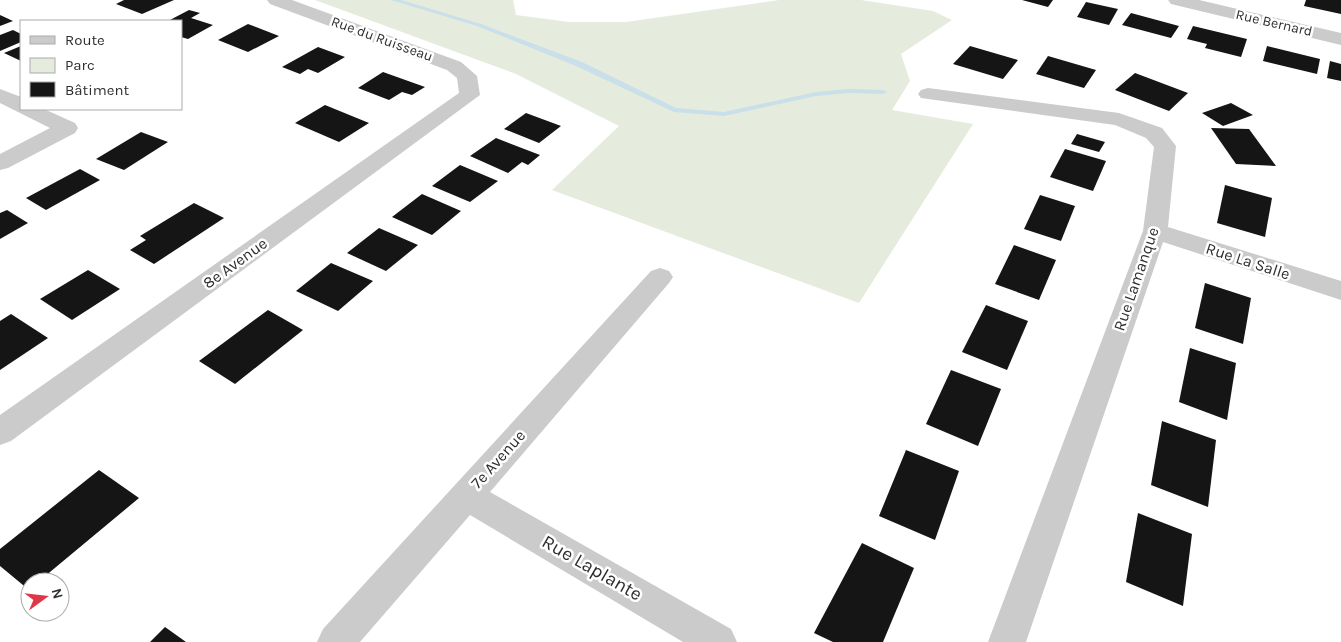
<svg xmlns="http://www.w3.org/2000/svg" width="1341" height="642" viewBox="0 0 1341 642" font-family="Karla,sans-serif">
  <style>
    .green { fill: #e5ebdd }
    .lines { fill: none; stroke-linecap: round; stroke-linejoin: round }
    .stream { fill: #c9dfea; fill-rule: evenodd }
    .building { fill: #151515 }
    .street { fill: #cbcbcb; fill-rule: evenodd }
    .labels { text-anchor: middle; dominant-baseline: central; stroke-width: 5; stroke-linejoin: round; paint-order: stroke }
    .far-street-label { font-size: 14px; fill: #2e2e2e; stroke: #fff }
    .street-label { font-size: 16px; fill: #2e2e2e; stroke: #fff }
    .near-street-label { font-size: 19px; fill: #2e2e2e; stroke: #fff }
  </style>
  <rect width="100%" height="100%" fill="#fff"/>
  <!-- green -->
  <path class="green" d="M315 0H513L516 15 569 22H626L779 0H861L933 11 952 20 901 54 910 81 892 110 973 124 859 303 552 190 619 126 516 74Z"/>
  <g class="lines">
    <!-- stream -->
    <path class="stream" d="M391 0H401L481 24 582 62 676 108 724 112 816 92 848 89 883 90 887 92 883 94 848 93 816 96 724 116 674 112 576 66 477 26Z"/>
  </g>
  <!-- building -->
  <g class="building">
    <path d="M124 0H174L142 14 116 4Z"/>
    <path d="M1022 0H1053L1048 7Z"/>
    <path d="M1306 0H1341V14L1304 6Z"/>
    <path d="M1086 2 1118 9 1109 25 1077 17Z"/>
    <path d="M189 10 200 13 191 18 213 25 188 39 181 37V21H168Z"/>
    <path d="M1131 13 1179 26 1171 38 1122 25Z"/>
    <path d="M0 15 13 21 0 26Z"/>
    <path d="M248 24 279 36 248 52 218 40Z"/>
    <path d="M1193 26 1247 39 1241 57 1205 48 1207 44 1187 39Z"/>
    <path d="M13 30 21 34V42L0 51V35Z"/>
    <path d="M21 46V61L4 53Z"/>
    <path d="M970 46 1018 60 1003 79 953 64Z"/>
    <path d="M1267 46 1320 59 1317 74 1263 61Z"/>
    <path d="M318 47 345 57 318 73 308 69 300 74 282 67Z"/>
    <path d="M1048 56 1096 70 1084 88 1036 74Z"/>
    <path d="M1330 61 1341 64V81L1327 78Z"/>
    <path d="M383 72 425 87 412 95 402 92 389 100 358 88Z"/>
    <path d="M1135 73 1188 93 1169 111 1115 90Z"/>
    <path d="M1231 103 1253 115 1223 126 1202 113Z"/>
    <path d="M325 105 369 123 339 142 295 123Z"/>
    <path d="M526 113 561 126 539 143 504 129Z"/>
    <path d="M1211 128 1249 129 1276 166 1236 164Z"/>
    <path d="M141 132 168 142 124 170 96 159Z"/>
    <path d="M1077 134 1105 142 1099 152 1071 144Z"/>
    <path d="M496 138 540 155 528 165 522 162 508 173 470 156Z"/>
    <path d="M1065 149 1106 161 1093 191 1050 177Z"/>
    <path d="M460 165 498 181 470 202 432 186Z"/>
    <path d="M80 169 100 180 46 210 26 198Z"/>
    <path d="M1225 185 1272 198 1265 237 1217 223Z"/>
    <path d="M422 194 461 211 432 235 392 217Z"/>
    <path d="M1040 195 1075 206 1061 241 1024 229Z"/>
    <path d="M194 203 224 218 154 264 130 250 146 240 140 236Z"/>
    <path d="M7 210 28 223 0 239V213Z"/>
    <path d="M379 228 418 245 386 271 347 253Z"/>
    <path d="M1014 245 1056 260 1039 300 995 284Z"/>
    <path d="M331 263 373 281 338 311 296 291Z"/>
    <path d="M88 270 120 289 72 320 40 299Z"/>
    <path d="M1205 283 1251 298 1243 344 1195 328Z"/>
    <path d="M986 305 1028 321 1007 370 962 352Z"/>
    <path d="M268 310 303 330 235 384 199 361Z"/>
    <path d="M11 314 48 338 0 370V321Z"/>
    <path d="M1190 348 1236 363 1227 420 1179 402Z"/>
    <path d="M951 370 1001 389 978 446 926 424Z"/>
    <path d="M1162 421 1216 440 1208 507 1151 485Z"/>
    <path d="M906 450 959 471 935 540 879 516Z"/>
    <path d="M99 470 139 498 38 582H30L29 590 0 566V549Z"/>
    <path d="M1138 513 1192 534 1183 606 1126 582Z"/>
    <path d="M862 543 914 568 883 642H833L814 633Z"/>
    <path d="M165 627 186 642H150Z"/>
  </g>
  <g class="lines">
    <!-- street -->
    <g class="street">
      <path d="M267 0H292L461 62 477 76 480 95 11 441 0 445V415L459 93 457 78 447 70 270 4Z"/>
      <path d="M1168 0H1199L1341 33V45L1171 4Z"/>
      <path d="M928 88 1119 113 1162 128 1176 146 1168 227 1341 281V300L1163 242 1026 642H988L1143 231 1154 147 1146 138 1115 125 921 98 918 94 921 90Z"/>
      <path d="M0 89 21 97V109H44L75 123 78 128 75 133 8 168 0 170V154L50 128 0 103Z"/>
      <path d="M660 268 669 271 673 277 669 283 490 492 731 629 737 642H683L470 515 360 642H317L323 629 651 271Z"/>
    </g>
  </g>
  <g class="labels">
    <!-- far-street labels -->
    <g class="far-street-label">
      <text transform="translate(1274 23) rotate(13)">Rue Bernard</text>
      <text transform="translate(382 39) rotate(20)">Rue du Ruisseau</text>
    </g>
    <!-- street labels -->
    <g class="street-label">
      <text transform="translate(1248 261) rotate(18)">Rue La Salle</text>
      <text transform="translate(235 263) rotate(-36)">8e Avenue</text>
      <text transform="translate(1136 279) rotate(-71)">Rue Lamanque</text>
      <text transform="translate(498 459) rotate(-48)">7e Avenue</text>
    </g>
    <!-- near-street labels -->
    <g class="near-street-label">
      <text transform="translate(592 568) rotate(30)">Rue Laplante</text>
    </g>
  </g>
  <!-- legend -->
  <rect x="20" y="20" width="162" height="90" fill="#ffffff" stroke="#ababab"/>
  <rect x="30" y="36" width="25" height="8" fill="#cbcbcb" stroke="#ababab"/>
  <text x="65" y="45" font-size="15" fill="#2e2e2e">Route</text>
  <rect x="30" y="58" width="25" height="15" fill="#e5ebdd" stroke="#ababab"/>
  <text x="65" y="70" font-size="15" fill="#2e2e2e">Parc</text>
  <rect x="30" y="82" width="25" height="15" fill="#151515" stroke="#ababab"/>
  <text x="65" y="95" font-size="15" fill="#2e2e2e">Bâtiment</text>
  <!-- north arrow -->
  <g transform="translate(45 597) rotate(75)"><circle r="24" fill="#ffffff" stroke="#ababab"/>
  <path d="M0-4L9 19L0 12L-9 19Z" fill="#df3748"/>
  <text y="-8" font-size="14" font-weight="bold" text-anchor="middle" fill="#2e2e2e">N</text>
  </g>
</svg>
